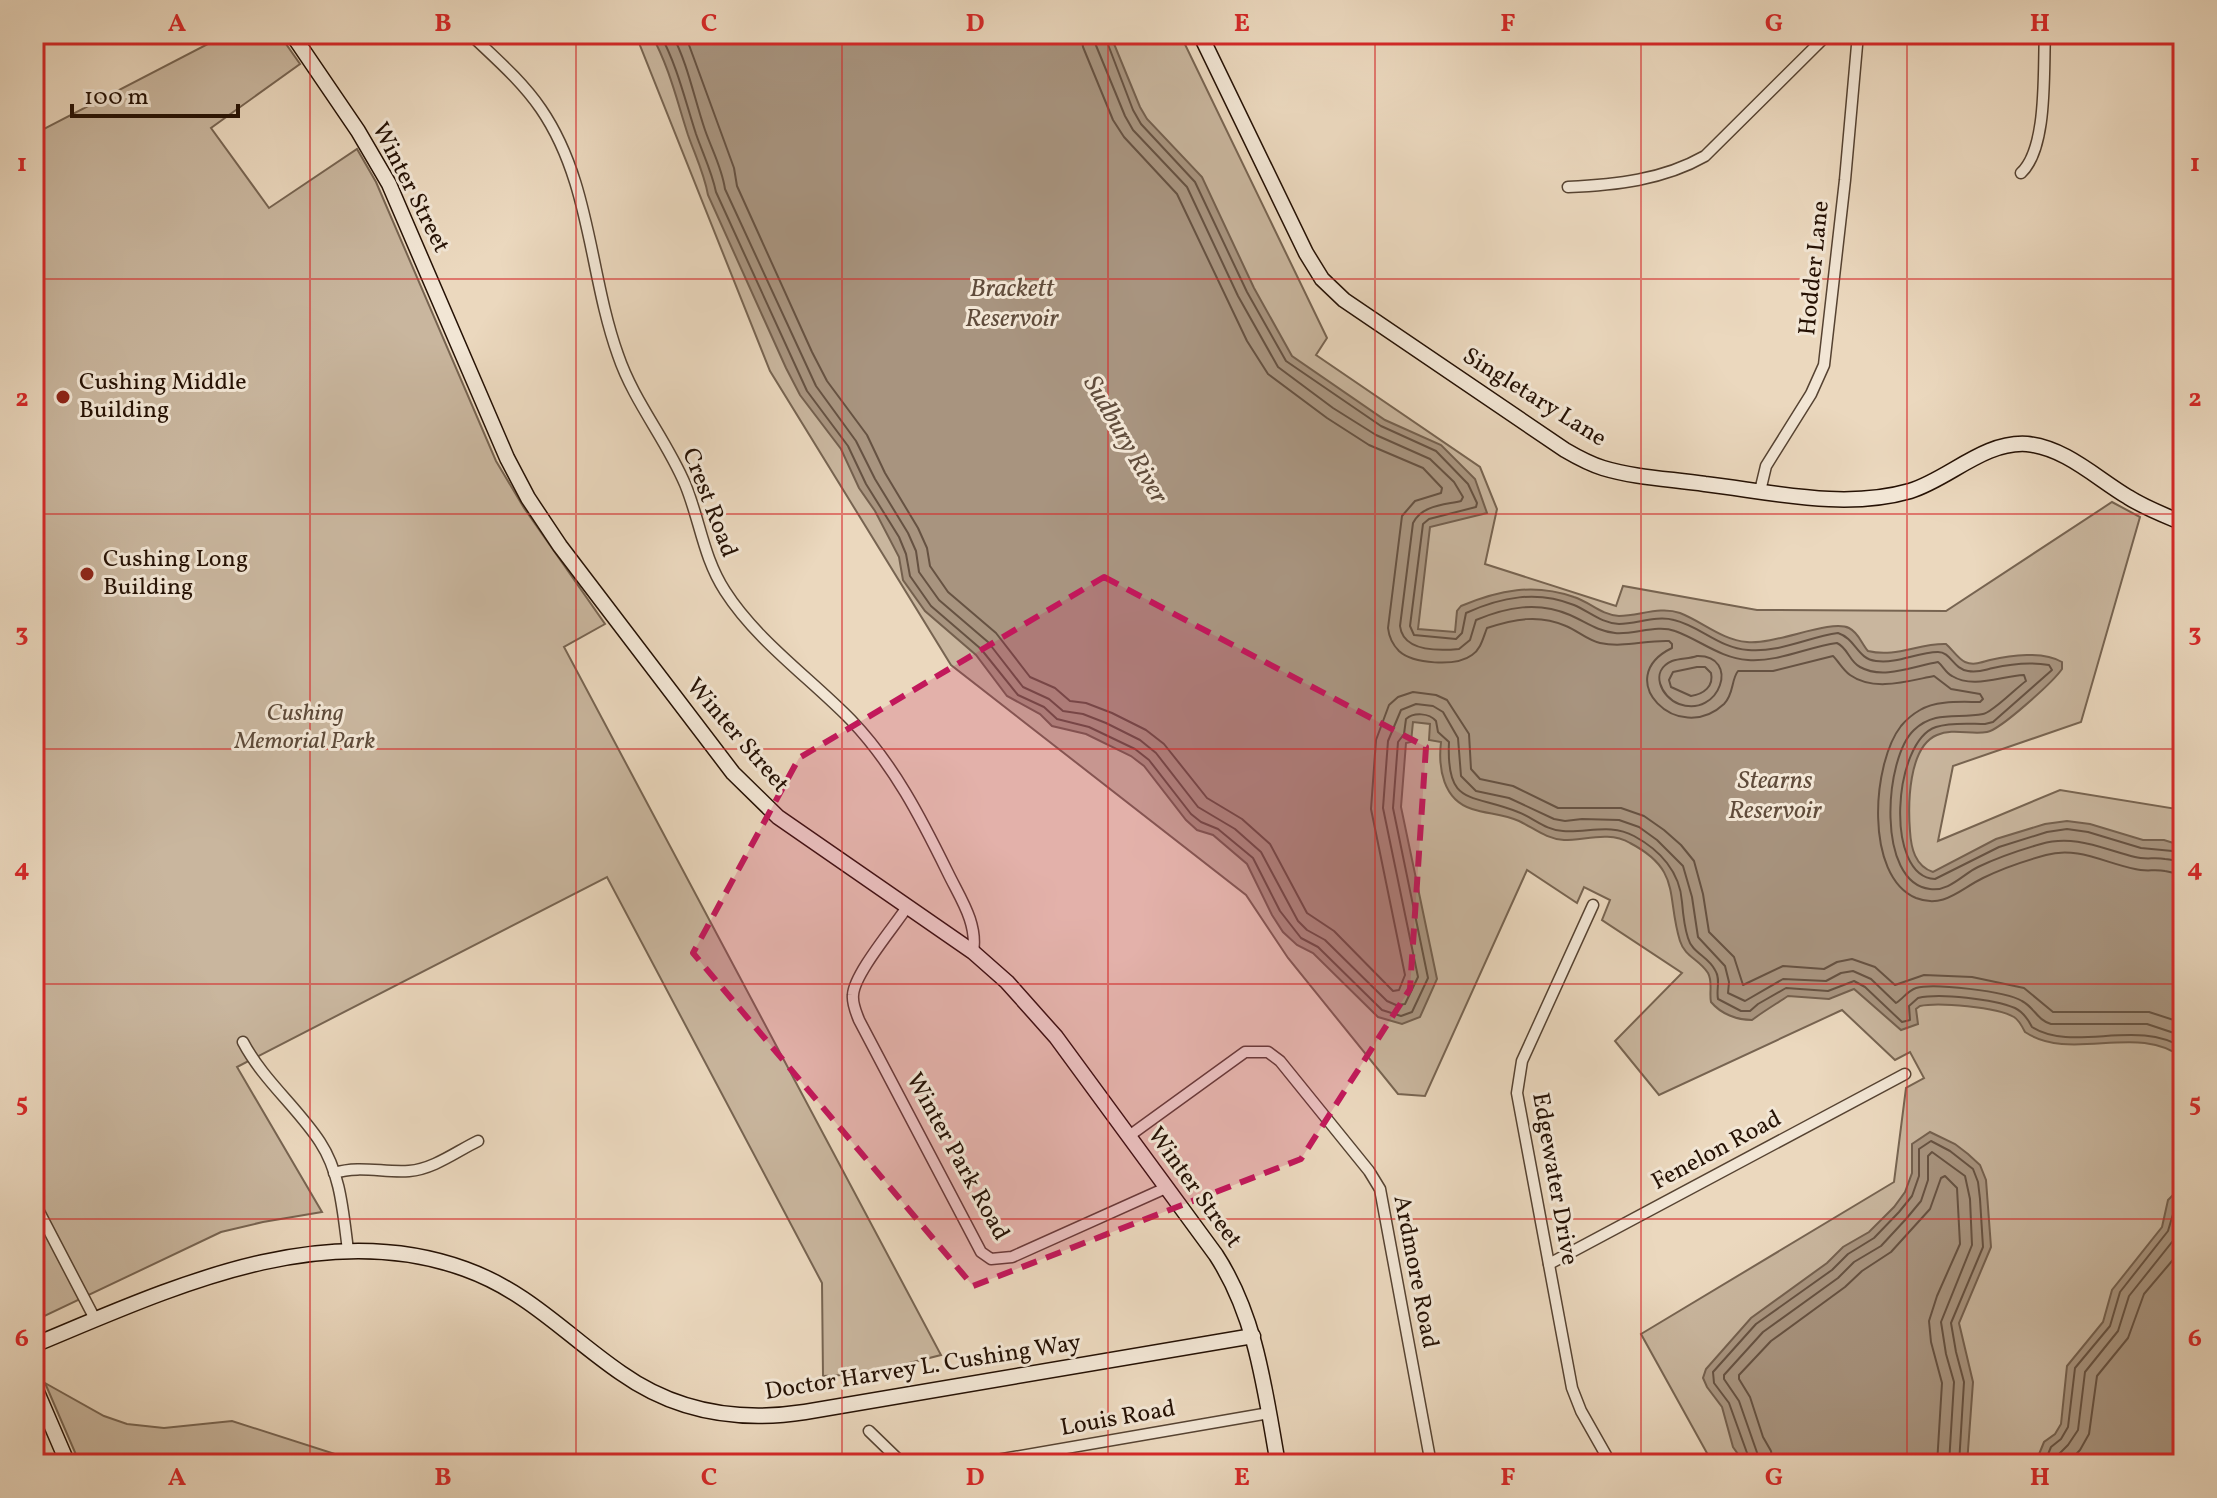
<svg xmlns="http://www.w3.org/2000/svg" width="2217" height="1498" viewBox="0 0 2217 1498" font-family="Vollkorn,serif">
  <style>
    .green { fill: #c9b69e; stroke: #776451; stroke-width: 2 }
    .water { fill: #a8947f; stroke: #74604e; stroke-width: 2 }
    .lines { fill: none; stroke-linecap: round; stroke-linejoin: round }
    .shore { stroke: #665242; stroke-width: 2 }
    .street-casing { stroke: #564332; stroke-width: 13 }
    .secondary-casing { stroke: #251104; stroke-width: 17 }
    .street { stroke: #f2e6d5; stroke-width: 10 }
    .secondary { stroke: #f2e6d5; stroke-width: 14 }
    .marked { fill: #c2185b; fill-opacity: 0.2; stroke: #c2185b; stroke-width: 6; stroke-dasharray: 16 10; stroke-linejoin: round }
    .grid { fill: none; stroke: #d62828; stroke-width: 2; stroke-opacity: 0.55 }
    .poi-dot { fill: #8f2418; stroke: #f2e6d5; stroke-width: 3 }
    .labels { text-anchor: middle; dominant-baseline: central; stroke-width: 6; stroke-linejoin: round; paint-order: stroke }
    .street-label { font-size: 24px; fill: #251104; stroke: #f2e6d5 }
    .poi-label { font-size: 24px; fill: #251104; stroke: #f2e6d5; text-anchor: start }
    .park-label { font-size: 24px; font-style: italic; fill: #5e4b3a; stroke: #f2e6d5 }
    .water-label { font-size: 26px; font-style: italic; fill: #604c3b; stroke: #f2e6d5 }
    .neatline { fill: none; stroke: #d62828; stroke-width: 3 }
    .grid-label { font-size: 26px; text-anchor: middle; font-weight: bold; fill: #d62828 }
  </style>
  <rect width="100%" height="100%" fill="#ebd8be"/>
  <filter id="stains"><feTurbulence type="fractalNoise" baseFrequency=".0025" numOctaves="4"/><feColorMatrix values="0 0 0 0 .2 0 0 0 0 .09 0 0 0 0 .02 0 0 0 .5 -.17"/></filter>
  <radialGradient id="worn" r=".72"><stop offset=".6" stop-color="#630" stop-opacity="0"/><stop offset="1" stop-color="#630" stop-opacity=".3"/></radialGradient>
  <!-- green -->
  <g class="green">
    <path d="M227 34H279L300 64 211 128 269 208 357 149 376 182 496 461 524 508 605 624 564 647 941 1355 866 1374 823 1376 822 1283 607 877 237 1067 322 1212 263 1222 221 1232 34 1321V134Z"/>
    <path d="M624 34H1180L1327 338 1316 355 1480 467 1497 509 1485 564 1616 606 1623 586 1757 610 1946 611 2112 502 2140 517 2081 722 1953 766 1938 841 2060 790 2183 810V1464H1713L1641 1334 1894 1182 1906 1088 1924 1078 1910 1052 1895 1060 1842 1010 1659 1095 1615 1041 1682 973 1602 920 1610 900 1584 887 1577 903 1527 870 1425 1096 1398 1094 1288 958 1246 895 951 665 770 371 639 43Z"/>
    <path d="M45 1383 104 1416 127 1424 164 1428 232 1421 366 1464H80Z"/>
  </g>
  <!-- water -->
  <g class="water">
    <path d="M651 34H1110L1140 107 1147 119 1202 177 1254 288 1292 356 1385 420 1441 445 1475 479 1487 513 1430 527 1418 629 1455 632 1457 611 1461 606C1499 590 1534 583 1574 597 1590 602 1601 615 1619 616 1639 616 1660 606 1680 613 1703 622 1722 640 1747 642 1775 645 1830 619 1849 628 1859 633 1861 643 1868 651 1896 658 1919 643 1946 644 1952 649 1958 659 1965 662 1974 666 1982 662 1990 660 2011 655 2043 651 2062 662V669C2053 682 2000 730 1987 732 1971 735 1953 728 1937 735 1908 747 1908 805 1910 831 1911 848 1915 866 1933 872L1996 839 2045 824 2067 821 2090 824 2143 840H2164L2183 846V1058C2138 1022 2072 1063 2025 1032 2022 1026 2019 1020 2014 1017 1997 1007 1938 1002 1920 1006L1916 1009 1918 1024 1901 1030 1854 989 1829 999 1788 996C1776 1004 1764 1011 1752 1020 1737 1020 1721 1014 1711 1002 1709 992 1713 982 1708 973 1699 959 1685 957 1680 941 1666 896 1682 870 1630 843 1609 831 1586 840 1564 840 1546 839 1534 828 1519 821 1503 814 1487 814 1472 809 1443 800 1438 768 1441 742L1429 740 1430 724 1413 722 1411 742 1406 743 1401 807 1437 979 1420 1017 1402 1024 1378 1017 1313 953 1297 945 1283 932 1272 915 1247 864 1213 835 1197 830 1186 820 1144 766 1131 756 1086 734 1052 726 1040 714 1007 696 976 655 925 611 903 580 899 557 875 511 859 488 841 449 800 395 786 368 708 195C704 173 695 155 688 135 677 101 669 66 651 34Z"/>
    <path d="M1930 1132 1955 1144 1968 1154 1980 1165 1986 1180 1991 1247 1959 1323 1973 1382 1967 1464H1745L1733 1447 1722 1407 1707 1387 1703 1378 1706 1369 1751 1318 1827 1263 1843 1247 1869 1232 1894 1207 1905 1192 1912 1173V1144Z"/>
    <path d="M2183 1185V1464H2035L2044 1442 2055 1434 2061 1424 2067 1366 2103 1322 2112 1290 2162 1227 2168 1200Z"/>
  </g>
  <g class="lines">
    <!-- shore -->
    <g class="shore">
      <path d="M660 34C677 65 685 100 696 134 703 154 712 172 716 192L807 391 848 446 866 484 899 537 906 554 910 576 931 606 981 649 1018 695 1044 707 1057 719 1089 727 1135 749 1149 760 1191 814 1201 822 1218 829 1253 858 1280 911 1301 938 1318 947 1382 1010 1401 1016 1412 1012 1428 978 1393 808 1398 742 1404 734 1406 719C1414 712 1429 713 1436 721L1438 732 1449 742C1446 807 1471 793 1518 812 1534 818 1545 830 1563 831 1587 833 1611 823 1634 836 1660 850 1680 872 1682 902 1683 914 1684 926 1688 938 1692 953 1708 956 1715 970 1721 979 1716 989 1718 999L1741 1011H1750L1758 1004 1786 988 1828 991 1854 981 1865 987 1902 1022 1910 1020 1909 1006 1918 998C1940 993 1993 999 2015 1008 2023 1012 2028 1019 2032 1027 2074 1053 2137 1018 2183 1048"/>
      <path d="M672 34C688 64 694 98 705 130 712 150 722 168 725 189L816 386 856 441 875 479 908 533 916 551 919 572 939 600 988 642 1023 687 1049 699 1063 711 1083 714 1106 723 1140 740 1156 753 1198 807 1235 829 1261 852 1298 921 1307 930 1325 940 1387 1001 1396 1005 1405 1004 1418 977 1383 808 1388 741 1401 710 1416 704 1433 706 1443 712 1458 738 1461 776 1476 791 1509 798 1554 819 1565 821 1582 819 1619 820 1639 827 1657 840 1683 866 1692 897 1698 937 1725 966 1729 982 1728 993 1745 1001 1783 979 1826 981 1841 973 1853 971 1871 979 1896 1003C1903 999 1907 991 1916 988 1933 983 2006 991 2022 1001 2035 1008 2037 1020 2051 1024H2147L2183 1036"/>
      <path d="M685 34 734 168 737 186 812 352 827 381 867 435 885 473 918 528 927 548 930 566 948 592 996 633 1030 677 1055 688 1070 701 1086 703 1112 713 1146 730 1164 744 1207 798 1242 819 1270 844 1307 913 1334 931 1393 991 1399 990 1405 975 1371 809 1376 740 1389 705 1398 697 1413 692 1436 695 1447 700 1469 734 1471 769 1480 779 1513 786 1558 808H1621L1644 816 1664 830 1681 845 1694 861 1703 894 1709 932 1734 957 1743 985 1783 966 1824 969 1837 962 1852 959 1875 967 1895 985 1924 975 1972 977 2024 988 2053 1012H2149L2183 1023"/>
      <path d="M1081 34 1083 47 1113 120 1124 137 1177 194 1247 341 1268 374 1327 418 1369 445 1423 468 1442 488 1441 493 1415 501 1402 516 1388 628C1389 637 1392 644 1399 651 1413 664 1456 667 1472 655 1481 649 1483 638 1487 628 1514 619 1539 614 1566 626 1578 631 1587 640 1600 643 1624 648 1645 640 1669 641L1672 644V648C1610 678 1678 747 1724 704 1734 694 1731 680 1738 671H1773L1833 656C1839 662 1843 670 1850 675 1874 692 1908 681 1934 676L1951 689 1980 694 1983 699 1980 702C1961 702 1936 700 1920 710 1913 714 1906 720 1901 726 1872 763 1864 876 1916 898 1944 909 1960 889 1983 878 2003 868 2024 861 2046 855 2077 846 2105 863 2135 869 2145 872 2155 869 2165 871 2171 872 2176 874 2183 874"/>
      <path d="M1093 34 1095 43 1125 116 1133 130 1187 187 1238 296 1278 367 1333 408 1376 435 1430 459 1454 482 1463 497 1461 501C1444 505 1422 505 1413 523L1400 626C1403 652 1438 651 1459 649L1470 640 1476 620C1507 607 1538 601 1570 615 1586 622 1597 631 1615 633 1634 635 1657 624 1675 631 1700 640 1720 658 1748 660 1780 662 1807 647 1837 643 1848 648 1849 661 1860 667 1883 680 1914 666 1938 662 1943 666 1946 673 1952 676 1973 689 2001 676 2024 675L2026 681C2016 688 1992 713 1983 714 1957 719 1935 710 1914 730 1884 758 1876 883 1930 889 1949 892 1963 874 1978 867 1999 857 2020 850 2041 844 2074 834 2103 849 2135 857 2145 860 2155 857 2165 859 2172 859 2177 862 2183 862"/>
      <path d="M1104 34 1133 110 1141 124 1195 182 1247 292 1286 361 1381 426 1436 451 1468 484 1477 503 1476 507 1429 519 1423 524 1410 626 1414 635 1456 639 1462 633 1466 613C1501 597 1537 590 1574 605 1590 612 1601 623 1619 624 1637 624 1656 615 1674 620 1700 626 1719 648 1748 650 1779 653 1808 637 1838 633 1856 639 1857 659 1876 661 1898 664 1917 652 1938 652 1951 652 1953 669 1968 671 1978 673 1984 670 1993 668 2010 664 2032 662 2049 665L2052 670 1993 722 1985 724C1970 724 1951 722 1936 727 1893 741 1884 877 1935 879L1999 847 2047 832 2067 829 2088 832 2141 848 2183 852"/>
      <path d="M1697 656C1741 655 1720 719 1679 704 1661 697 1649 671 1672 661 1681 658 1689 659 1697 656Z"/>
      <path d="M1697 667H1705L1711 673C1714 686 1704 694 1691 696L1671 687 1669 680 1673 672Z"/>
      <path d="M1751 1464 1729 1403 1714 1383 1713 1372 1756 1324 1832 1270 1848 1254 1874 1238 1899 1212 1912 1196 1919 1176V1149L1931 1141 1950 1151 1973 1169 1978 1182 1980 1199 1983 1247 1951 1323 1956 1352 1964 1382 1959 1464"/>
      <path d="M1761 1464 1739 1401 1724 1379V1375L1763 1332 1838 1278 1854 1262 1881 1246 1906 1219 1921 1201 1928 1180V1156L1932 1152 1965 1176 1970 1199 1972 1245 1941 1322 1946 1354 1954 1382 1949 1464"/>
      <path d="M1773 1464 1771 1451 1763 1437 1750 1397 1739 1379V1375L1771 1341 1845 1287 1862 1271 1891 1252 1930 1209 1941 1178 1945 1176 1957 1188 1960 1244 1937 1296 1929 1321 1931 1342 1942 1383 1937 1464"/>
      <path d="M2044 1464 2051 1447 2061 1439 2068 1427 2075 1368 2110 1326 2120 1292 2168 1231 2176 1204 2183 1195"/>
      <path d="M2054 1464 2059 1454 2068 1445 2078 1430 2085 1372 2118 1331 2129 1296 2176 1237 2183 1213"/>
      <path d="M2067 1464 2080 1450 2089 1434 2097 1376 2128 1338 2144 1294 2183 1248"/>
    </g>
    <!-- street casing -->
    <g class="street-casing">
      <g id="street">
        <path d="M470 34C495 58 521 80 541 109 591 182 589 274 618 355 634 402 666 439 685 484 700 520 703 557 725 591 757 641 810 678 851 720 894 765 921 818 948 873 960 898 978 923 973 952"/>
        <path d="M2021 173C2048 148 2043 71 2045 34"/>
        <path d="M1568 187C1615 185 1663 180 1705 156L1828 34"/>
        <path d="M1760 491 1766 466 1811 394 1824 365 1845 180 1858 34"/>
        <path d="M1593 905 1522 1061 1517 1093 1572 1388 1581 1411 1611 1464"/>
        <path d="M907 907C894 927 854 974 853 995 852 1004 856 1012 859 1020L981 1252 991 1259 1012 1257 1168 1187"/>
        <path d="M243 1042C263 1080 297 1107 320 1142 341 1174 343 1213 348 1250"/>
        <path d="M1129 1136 1245 1052H1268L1280 1061 1369 1171 1380 1189 1431 1464"/>
        <path d="M334 1173C360 1165 384 1173 409 1171 434 1169 457 1151 478 1141"/>
        <path d="M34 1202 95 1319"/>
        <path d="M1549 1264 1905 1074"/>
        <path d="M869 1431 903 1464"/>
        <path d="M974 1464 1269 1413"/>
      </g>
    </g>
    <!-- secondary casing -->
    <g class="secondary-casing">
      <g id="secondary">
        <path d="M292 34 358 131 389 184 507 458 528 498 560 546 733 773 778 817 973 952 1007 982 1056 1037 1216 1255C1257 1318 1265 1392 1278 1464"/>
        <path d="M1200 34 1306 253 1322 279 1344 300 1565 450C1577 457 1590 464 1603 468 1636 478 1672 479 1705 484 1772 492 1844 510 1910 491 1949 479 1984 441 2027 444 2066 448 2096 478 2128 497 2145 508 2164 515 2183 523"/>
        <path d="M34 1345C167 1290 320 1216 465 1269 529 1292 567 1336 621 1373 676 1412 740 1422 805 1412L1253 1336"/>
        <path d="M34 1385 68 1464"/>
      </g>
    </g>
    <!-- street -->
    <use href="#street" class="street"/>
    <!-- secondary -->
    <use href="#secondary" class="secondary"/>
  </g>
  <!-- marked area -->
  <path class="marked" d="M1104 577 1426 747 1410 989 1301 1159 973 1286 693 953 799 758Z"/>
  <!-- grid -->
  <path class="grid" d="M310 34V1464M576 34V1464M842 34V1464M1108 34V1464M1375 34V1464M1641 34V1464M1907 34V1464M34 279H2183M34 514H2183M34 749H2183M34 984H2183M34 1219H2183"/>
  <!-- markers -->
  <g class="poi-dot">
    <circle cx="63" cy="397" r="8"/>
    <circle cx="87" cy="574" r="8"/>
  </g>
  <g class="labels">
    <!-- street labels -->
    <g class="street-label">
      <text transform="translate(410 188) rotate(63)">Winter Street</text>
      <text transform="translate(1815 268) rotate(-84)">Hodder Lane</text>
      <text transform="translate(1534 398) rotate(32)">Singletary Lane</text>
      <text transform="translate(709 503) rotate(69)">Crest Road</text>
      <text transform="translate(737 736) rotate(49)">Winter Street</text>
      <text transform="translate(1717 1151) rotate(-28)">Fenelon Road</text>
      <text transform="translate(957 1157) rotate(61)">Winter Park Road</text>
      <text transform="translate(1554 1179) rotate(80)">Edgewater Drive</text>
      <text transform="translate(1194 1188) rotate(54)">Winter Street</text>
      <text transform="translate(1415 1272) rotate(79)">Ardmore Road</text>
      <text transform="translate(923 1368) rotate(-9)">Doctor Harvey L. Cushing Way</text>
      <text transform="translate(1118 1419) rotate(-10)">Louis Road</text>
    </g>
    <!-- poi labels -->
    <g class="poi-label">
      <text x="79" y="383">Cushing Middle<tspan x="79" dy="28">Building</tspan></text>
      <text x="103" y="560">Cushing Long<tspan x="103" dy="28">Building</tspan></text>
    </g>
    <!-- park labels -->
    <g class="park-label">
      <text x="305" y="714">Cushing<tspan x="305" dy="28">Memorial Park</tspan></text>
    </g>
    <!-- water labels -->
    <g class="water-label">
      <text x="1012" y="289">Brackett<tspan x="1012" dy="30">Reservoir</tspan></text>
      <text transform="translate(1125 440) rotate(60)">Sudbury River</text>
      <text x="1775" y="781">Stearns<tspan x="1775" dy="30">Reservoir</tspan></text>
    </g>
  </g>
  <!-- margin -->
  <rect width="2217" height="1498" fill="none" stroke="#ebd8be" stroke-width="88"/>
  <!-- scale -->
  <path d="M72 104v12h166v-12" fill="none" stroke="#251104" stroke-width="4"/>
  <text x="84" y="104" font-size="24" fill="#251104" stroke="#f2e6d5" stroke-width="6" paint-order="stroke">100 m</text>
  <rect x="44" y="44" width="2129" height="1410" class="neatline"/>
  <g class="grid-label">
    <text x="177" y="31">A</text>
    <text x="443" y="31">B</text>
    <text x="709" y="31">C</text>
    <text x="975" y="31">D</text>
    <text x="1242" y="31">E</text>
    <text x="1508" y="31">F</text>
    <text x="1774" y="31">G</text>
    <text x="2040" y="31">H</text>
    <text x="22" y="171">1</text>
    <text x="2195" y="171">1</text>
    <text x="22" y="406">2</text>
    <text x="2195" y="406">2</text>
    <text x="22" y="641">3</text>
    <text x="2195" y="641">3</text>
    <text x="22" y="876">4</text>
    <text x="2195" y="876">4</text>
    <text x="22" y="1111">5</text>
    <text x="2195" y="1111">5</text>
    <text x="22" y="1346">6</text>
    <text x="2195" y="1346">6</text>
    <text x="177" y="1485">A</text>
    <text x="443" y="1485">B</text>
    <text x="709" y="1485">C</text>
    <text x="975" y="1485">D</text>
    <text x="1242" y="1485">E</text>
    <text x="1508" y="1485">F</text>
    <text x="1774" y="1485">G</text>
    <text x="2040" y="1485">H</text>
  </g>
  <rect width="100%" height="100%" filter="url(#stains)"/>
  <rect width="100%" height="100%" fill="url(#worn)"/>
</svg>
